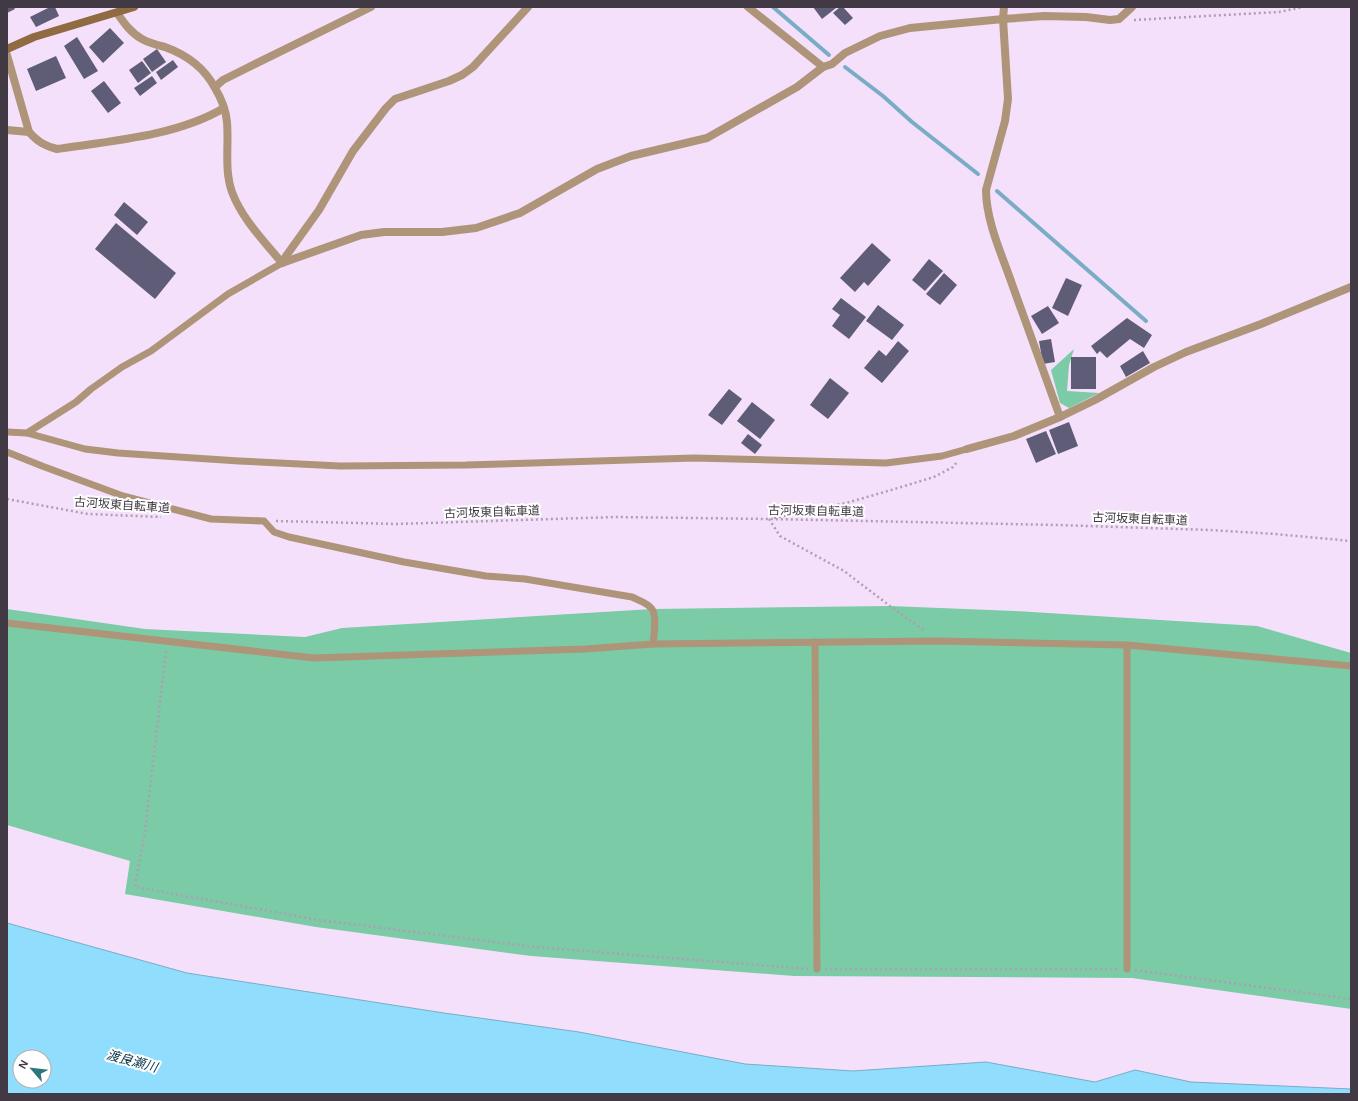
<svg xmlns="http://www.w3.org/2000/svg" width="1358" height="1101" viewBox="0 0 1358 1101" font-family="Helvetica,'Noto Sans JP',sans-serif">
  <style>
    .green { fill: #7bcba7 }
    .water { fill: #91ddfd; stroke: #79acc5; fill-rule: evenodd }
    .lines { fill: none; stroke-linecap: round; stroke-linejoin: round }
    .stream { stroke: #79acc5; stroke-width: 4 }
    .building { fill: #5e5c76 }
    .path { stroke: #ad9eb2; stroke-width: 2.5; stroke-dasharray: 2 3; stroke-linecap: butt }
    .lane { stroke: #ae9479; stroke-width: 7 }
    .street { stroke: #ae9479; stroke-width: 8 }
    .secondary { stroke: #906b42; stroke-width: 8 }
    .labels { text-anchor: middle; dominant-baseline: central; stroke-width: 4; stroke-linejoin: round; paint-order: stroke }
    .street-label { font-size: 12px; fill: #413943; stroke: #fff }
    .water-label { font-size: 13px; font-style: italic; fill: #0b394a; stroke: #fff }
  </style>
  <rect width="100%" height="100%" fill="#f5e0fb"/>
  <!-- green -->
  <g class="green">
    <path d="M1074 349 1069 365 1067 391 1099 393 1069 408 1060 403 1051 370Z"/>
    <path d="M890 606 1015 611 1257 626 1351 653V1009L1132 978 794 976 531 956 316 927 125 894 130 861 7 825V609L145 629 305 637 342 628 652 609Z"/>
  </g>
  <!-- water -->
  <path class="water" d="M7 923 187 973 444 1013 579 1032 745 1064 853 1071 986 1062 1095 1082 1135 1070 1191 1082 1351 1089V1094H7ZM20 1057H44V1081H20Z"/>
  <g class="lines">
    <!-- stream -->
    <g class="stream">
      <path d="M773 7 829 55"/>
      <path d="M845 67 883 96 912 122 978 174"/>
      <path d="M997 191 1146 321"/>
    </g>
  </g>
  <!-- building -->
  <g class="building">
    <path d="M7 7H14L15 9 7 13Z"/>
    <path d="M50 7H55L59 16 36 27 30 17Z"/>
    <path d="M813 7H835L836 8 822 19Z"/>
    <path d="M840 7H843L853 18 845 25 833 13Z"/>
    <path d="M110 28 124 43 103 63 89 47Z"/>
    <path d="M77 37 98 71 84 79 64 46Z"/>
    <path d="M157 49 166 62 152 72 143 59Z"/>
    <path d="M56 56 66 78 36 91 27 69Z"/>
    <path d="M173 60 178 67 161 80 156 72Z"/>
    <path d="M142 61 151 73 138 83 129 70Z"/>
    <path d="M152 76 157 83 140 96 134 88Z"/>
    <path d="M104 81 121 103 108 113 91 91Z"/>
    <path d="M124 202 148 222 137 235 114 215Z"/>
    <path d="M116 223 176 273 155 299 95 249Z"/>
    <path d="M872 243 891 260 868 286 864 282 855 292 840 278Z"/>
    <path d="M929 259 943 271 925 291 912 280Z"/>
    <path d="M944 273 957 285 940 305 926 294Z"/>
    <path d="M1066 278 1082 285 1068 316 1052 308Z"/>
    <path d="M841 298 866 317 849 339 832 326 840 315 832 309Z"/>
    <path d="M878 305 904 325 892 340 866 321Z"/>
    <path d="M1048 306 1059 323 1042 334 1031 316Z"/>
    <path d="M1127 318 1152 335 1144 348 1130 339 1107 358 1100 351 1097 354 1091 346Z"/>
    <path d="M1051 339 1055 362 1043 364 1039 341Z"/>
    <path d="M898 341 909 351 882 383 864 368 879 350 886 356Z"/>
    <path d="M1143 351 1150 363 1126 377 1120 366Z"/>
    <rect x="1071" y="357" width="25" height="32"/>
    <path d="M830 378 849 393 828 419 810 405Z"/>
    <path d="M729 389 742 399 722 425 708 415Z"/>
    <path d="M752 402 775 420 760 439 737 421Z"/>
    <path d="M1069 422 1078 446 1058 454 1049 430Z"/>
    <path d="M1046 431 1056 454 1036 463 1026 439Z"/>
    <path d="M748 434 762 445 755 454 741 443Z"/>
  </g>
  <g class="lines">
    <!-- path -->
    <g class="path">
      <path d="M1134 20 1279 12 1303 7"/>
      <path d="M7 499 88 514 161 517"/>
      <path d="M774 518 846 503 888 491 934 477 953 467 957 462"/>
      <path d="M769 519 780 536 844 571 890 606 925 631"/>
      <path d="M276 521 396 524 616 517 769 519 1057 525 1210 530 1275 534 1351 541"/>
      <path d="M166 651 145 831 135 887 319 920 535 947 808 969"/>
      <path d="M825 969H1118"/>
      <path d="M1135 970 1351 999"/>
    </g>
    <!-- lane -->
    <g class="lane">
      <path d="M7 432 27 433 76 402 91 389 122 367 151 351 228 294 282 263"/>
      <path d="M27 433 85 449 118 453 239 461 340 466 466 465 694 458 886 463 942 456 967 449"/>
      <path d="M7 452 42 466 123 496 211 519 264 521 274 532 289 537 404 562 486 576 525 579 632 597C638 600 648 603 652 609 657 616 654 635 653 644"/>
      <path d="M7 623 314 658 585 649 653 644 939 641 1127 645 1351 666"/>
      <path d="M815 642 817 969"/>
      <path d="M1127 645V969"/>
    </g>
    <!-- street -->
    <g class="street">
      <path d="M748 7 823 67"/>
      <path d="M1004 7 1003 19 1008 99 1005 121 986 190C986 221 1002 255 1012 284 1028 328 1044 373 1060 417"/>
      <path d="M117 13C124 23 131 33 142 39 149 43 157 45 165 47 187 55 204 67 215 88 221 98 226 111 227 122 229 145 224 170 232 192 242 219 264 241 282 263"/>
      <path d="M7 55 29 132C38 142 45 146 57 149 111 141 177 136 224 108"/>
      <path d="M215 87 223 80 247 68 371 7"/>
      <path d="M7 130 29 132"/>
      <path d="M282 263 361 235 384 232H442L476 228 520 213 597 169 631 156 707 138 797 87 823 67 832 64 845 53 880 36 910 28 1003 19 1044 16 1086 17 1110 20 1119 19 1132 7"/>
      <path d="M282 263 286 256 319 210 353 151 386 108 395 99 449 81 462 75 473 67 528 7"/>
      <path d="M967 449 1014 436 1060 417 1095 400 1154 367 1186 352 1261 324 1351 287"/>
    </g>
    <!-- secondary -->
    <path class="secondary" d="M7 49 34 37 134 7"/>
  </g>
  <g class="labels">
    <!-- street labels -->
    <g class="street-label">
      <text transform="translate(122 505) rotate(4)">古河坂東自転車道</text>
      <text transform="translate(816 511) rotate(1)">古河坂東自転車道</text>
      <text transform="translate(492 512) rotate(-2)">古河坂東自転車道</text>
      <text transform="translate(1140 519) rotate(2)">古河坂東自転車道</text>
    </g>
    <!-- water labels -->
    <g class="water-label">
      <text transform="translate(132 1061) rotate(15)">渡良瀬川</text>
    </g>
  </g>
  <!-- border -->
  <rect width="1358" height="1101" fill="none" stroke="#413943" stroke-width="16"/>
  <!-- north arrow -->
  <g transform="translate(32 1069) rotate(298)"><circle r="19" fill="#ffffff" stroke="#b3b0b4"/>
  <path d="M0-3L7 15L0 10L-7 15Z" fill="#2d767e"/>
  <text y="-6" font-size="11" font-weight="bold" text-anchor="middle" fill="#413943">N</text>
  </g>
</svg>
